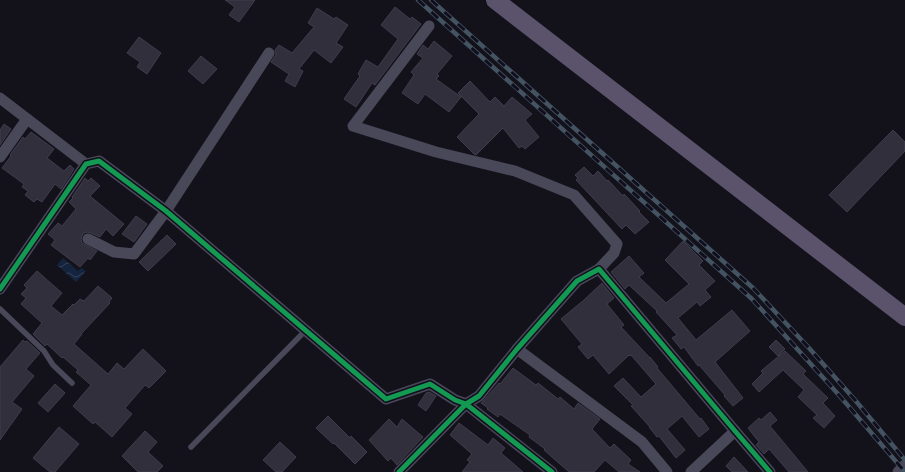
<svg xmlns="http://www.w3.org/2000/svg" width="905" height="472" viewBox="0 0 905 472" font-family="Raleway,sans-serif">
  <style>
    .water { fill: url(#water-waves) }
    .building { fill: #312f3c; stroke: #403c4d }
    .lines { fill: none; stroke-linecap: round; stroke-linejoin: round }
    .lane { stroke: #494859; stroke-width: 5.5 }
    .street { stroke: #494859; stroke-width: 11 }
    .primary { stroke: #5b526b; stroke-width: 18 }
    .rail-casing { stroke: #435361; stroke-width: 4.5 }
    .rail { stroke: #110e1e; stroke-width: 3; stroke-dasharray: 9; stroke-linecap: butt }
    .cycleway-casing { stroke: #110e1e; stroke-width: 8 }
    .cycleway { stroke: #139951; stroke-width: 5 }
  </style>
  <defs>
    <pattern id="water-waves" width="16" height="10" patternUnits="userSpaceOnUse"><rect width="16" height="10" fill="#14243e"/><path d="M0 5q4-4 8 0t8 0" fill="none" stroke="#35435b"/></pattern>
  </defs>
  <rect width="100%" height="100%" fill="#13121a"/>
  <!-- water -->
  <path class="water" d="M63 258 78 271 81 268 86 271 76 282 57 265Z"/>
  <!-- building -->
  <g class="building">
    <path d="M225 0H255L239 22 229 15 235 7Z"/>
    <path d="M395 7 410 19 412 17 421 24 375 85 372 83 356 107 344 99 360 76 358 74 366 60 378 67 398 39 381 25Z"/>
    <path d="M317 8 334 19 336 17 348 25 336 43 343 47 331 63 314 50 299 69 303 71 295 87 285 81 289 74 271 62 275 56 276 54 275 50 279 45 292 53 314 27 308 23Z"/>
    <path d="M139 37 161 53 147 74 137 67 140 62 127 53Z"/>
    <path d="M434 41 452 56 437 74 439 76 436 79 461 97 449 112 425 94 418 104 402 93 414 75 411 72 423 58 417 54 423 45 428 49Z"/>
    <path d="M201 56 217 69 203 84 188 71Z"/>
    <path d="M470 81 490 102 495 97 504 106 512 97 532 114 525 120 539 137 525 149 522 146 519 148 503 128 476 155 474 154 457 137 479 114 458 93Z"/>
    <path d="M4 124 11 129 0 145V130Z"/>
    <path d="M893 130 905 142V151L847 212 829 195Z"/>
    <path d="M31 132 54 149 47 158 64 171 70 165 74 169 61 189 55 184 42 202 37 199 34 202 25 195 28 191 22 187 24 184 2 168 11 156 10 155 23 137 25 139Z"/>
    <path d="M584 167 593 176 598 171 607 181 608 180 623 196 624 194 640 211 639 212 649 222 635 234 626 225 622 229 576 180 578 178 575 175Z"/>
    <path d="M85 178 88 181 91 178 100 186 90 196 124 224 113 236 106 229 100 237 91 233 87 232 84 233 82 236 81 239 82 243 97 251 90 260 88 258 80 267 51 245 55 240 48 234 58 223 62 226 76 209 69 202 73 198 72 197Z"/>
    <path d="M136 216 147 224 134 242 122 234Z"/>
    <path d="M167 235 176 244 148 271 139 262Z"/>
    <path d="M683 241 703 261 699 265 715 281 705 290 711 297 700 306 697 302 678 318 696 340 732 310 750 331 715 362 743 398 733 406 724 396 725 395 699 365 698 366 684 347 681 349 672 338 677 335 656 312 657 311 629 285 625 289 611 272 629 256 644 273 639 277 666 303 689 284 665 260Z"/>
    <path d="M37 271 62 293 51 306 62 315 73 304 74 305 80 299 84 301 98 286 112 298 109 302 110 303 81 334H82L74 344 108 374 117 363 124 369 143 349 166 371 149 388 145 385 125 408 132 414 112 437 95 422 93 424 73 406 91 385 76 372 78 370 63 357 62 358 47 344 45 346 33 334 42 323 21 304 26 298 21 294 27 288 24 285Z"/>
    <path d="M602 283 614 298 607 304 624 325 621 327 650 358V357L658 367 657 368 700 419 701 418 709 429 699 437 682 416 667 429 685 450 676 458 659 436 657 437 649 427H650L631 406 633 405 614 386 623 378 641 397 656 384 631 355 630 356 629 355 609 374 593 355 588 359 578 347 582 344 561 319 584 300Z"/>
    <path d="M23 340 25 342 27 341 40 353 26 369 34 376 12 402 22 409 0 440V367Z"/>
    <path d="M776 340 785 349 778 356 769 347Z"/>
    <path d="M785 351 806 371 803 374 828 398 823 403 835 416 824 428 813 418 817 415 798 397 804 390 783 370 759 392 752 384 763 373 761 371Z"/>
    <path d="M513 368 536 385 538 383 558 399 560 397 574 409 578 403 600 419 592 429 610 448 614 444 631 460 628 464 640 472H619L605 460 594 472H569L544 450 545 449 529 437 530 435 500 414 498 417 487 409 488 408 481 403 484 400 499 383 500 384Z"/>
    <path d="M55 384 65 393 48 412 38 403Z"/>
    <path d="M429 392 436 396 426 411 418 405 426 393Z"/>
    <path d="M770 412 777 420 770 426 808 472H789L769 449 764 454 756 445 759 442 748 428 759 418 761 420Z"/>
    <path d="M328 416 350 438 351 436 367 452 355 464 334 443 333 444 316 428Z"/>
    <path d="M389 419 397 427 402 419 423 437 397 465 391 458 388 461 369 440Z"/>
    <path d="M459 423 488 445 493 438 505 448 501 453 523 472H462L470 462 467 460 472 454 450 435Z"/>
    <path d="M59 427 79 444 55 472H50L33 458Z"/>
    <path d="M145 431 157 442 148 452 163 466 157 472H138L122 456Z"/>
    <path d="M280 442 296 457 282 472H276L263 460Z"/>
    <path d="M734 457 748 472H732L726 466Z"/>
  </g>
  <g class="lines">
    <!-- lane -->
    <g class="lane">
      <path d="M0 309 44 351 53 365 72 383"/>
      <path d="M191 447 306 330"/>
    </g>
    <!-- street -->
    <g class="street">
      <path d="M429 26 353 126 436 152 515 171 574 195 617 244 614 253 599 269"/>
      <path d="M0 98 86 164"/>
      <path d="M0 157 27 119"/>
      <path d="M88 239 114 252 134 254 166 211 269 53"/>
      <path d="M0 289 86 164 99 161 166 211 386 399 430 384 455 400 466 404 552 472"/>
      <path d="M517 349 642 442 667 472"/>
      <path d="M399 472 466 404 479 396 517 349 577 281 599 269 735 431 770 472"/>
      <path d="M691 472 735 431"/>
      <path d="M898 472 905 465"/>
    </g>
    <!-- primary -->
    <path class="primary" d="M495 0 905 317"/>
    <!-- rail casing -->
    <g class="rail-casing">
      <g id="rail">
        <path d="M418 0 752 299 838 394 905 472"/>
        <path d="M431 0 753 288 809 348 855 400 905 460"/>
      </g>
    </g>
    <!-- rail -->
    <use href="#rail" class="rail"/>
    <!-- cycleway casing -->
    <g class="cycleway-casing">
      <g id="cycleway">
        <path d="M0 289 86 164 99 161 166 211 386 399 430 384 455 400 466 404 552 472"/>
        <path d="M399 472 466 404 479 396 517 349 577 281 599 269 735 431 770 472"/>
      </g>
    </g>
    <!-- cycleway -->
    <use href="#cycleway" class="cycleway"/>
  </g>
</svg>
